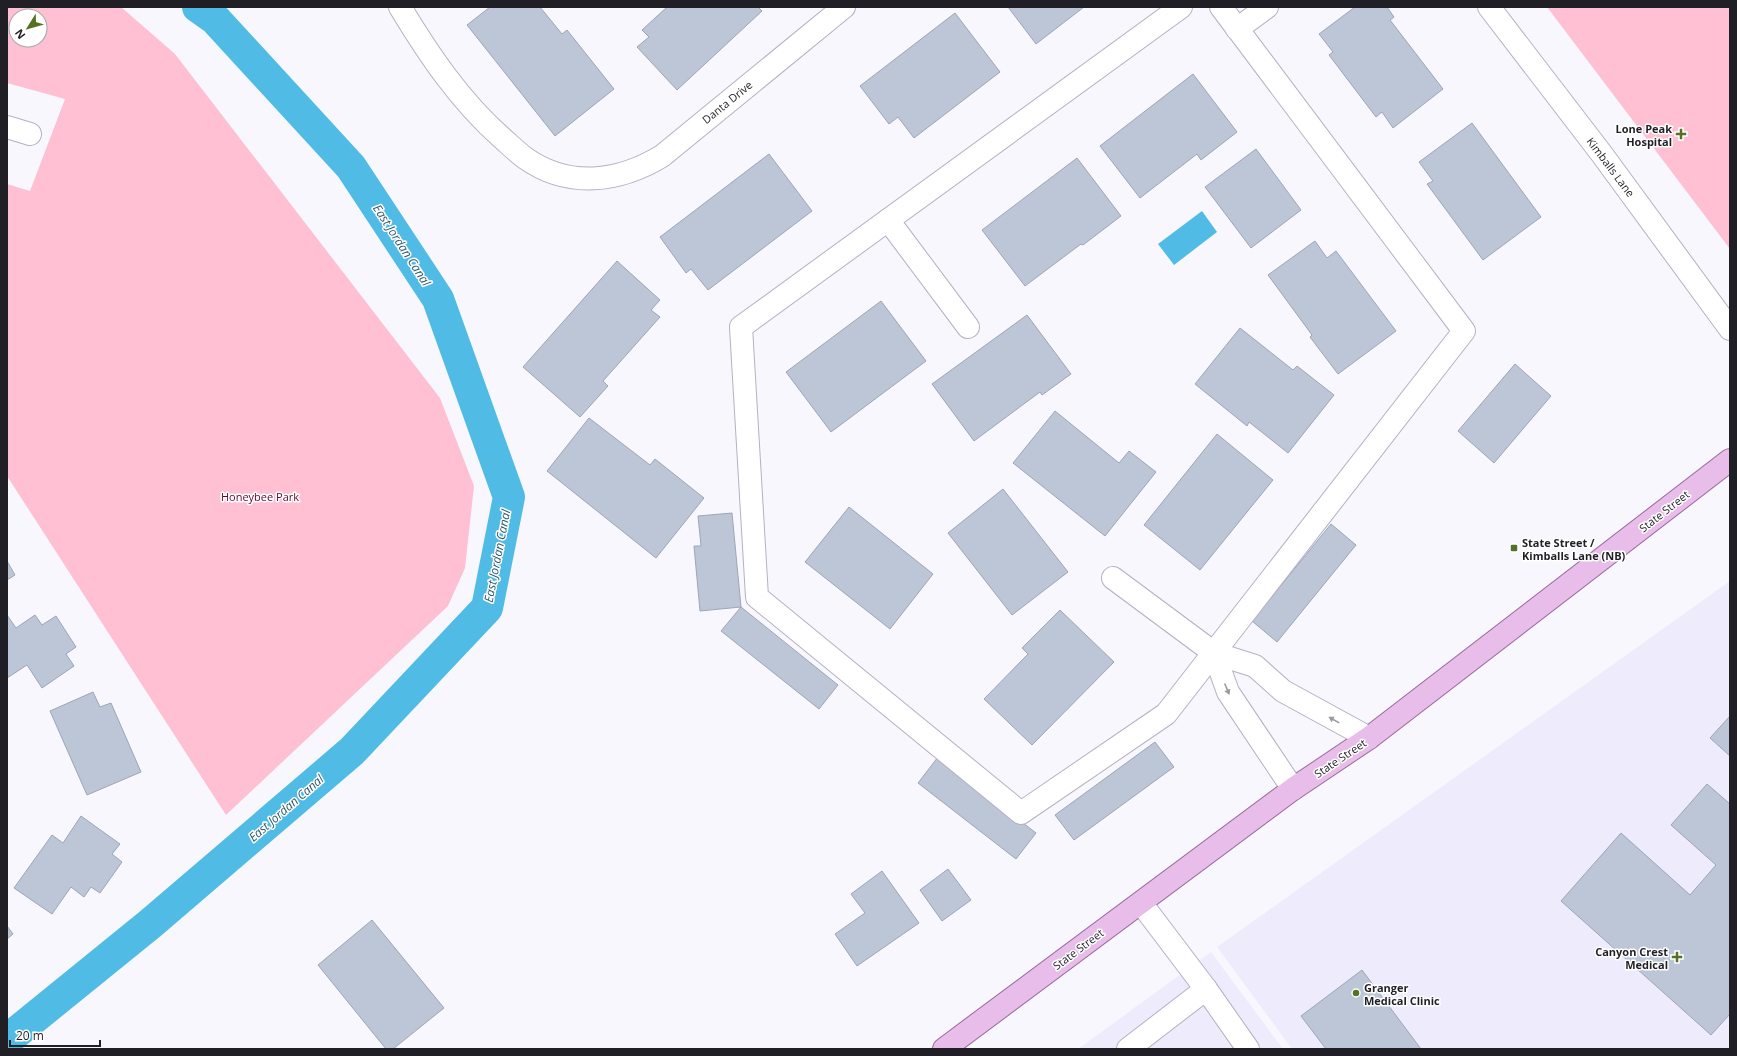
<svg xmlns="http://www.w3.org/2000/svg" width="1737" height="1056" viewBox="0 0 1737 1056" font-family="'Open Sans',sans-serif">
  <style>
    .built { fill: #eeebfc }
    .green { fill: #fec0d2; fill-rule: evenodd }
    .water { fill: #50bce6 }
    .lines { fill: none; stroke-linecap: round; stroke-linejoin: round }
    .canal { stroke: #50bce6; stroke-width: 32 }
    .building { fill: #bcc6d7; stroke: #9ca6b7 }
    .minor-casing { stroke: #b4b1c4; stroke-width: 24 }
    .major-casing { stroke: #99699b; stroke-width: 24 }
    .minor { stroke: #fff; stroke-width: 22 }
    .major { stroke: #e8bde9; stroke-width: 22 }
    .oneway { fill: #9b9a9d }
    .poi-dot { fill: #547125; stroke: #fff; stroke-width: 1.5 }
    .labels { text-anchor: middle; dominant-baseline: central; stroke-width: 3; stroke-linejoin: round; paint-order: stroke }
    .street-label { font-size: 11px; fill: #211f26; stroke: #fff }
    .poi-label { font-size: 11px; font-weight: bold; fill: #211f26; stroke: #fff; text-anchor: end }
    .park-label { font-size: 11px; fill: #5c0b30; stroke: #fff }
    .water-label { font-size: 12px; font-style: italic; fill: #2c596b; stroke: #fff }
  </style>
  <rect width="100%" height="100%" fill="#f8f7fe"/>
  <!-- built -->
  <g class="built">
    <path d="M1730 581V1049H1292L1217 947Z"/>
    <path d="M1211 952 1283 1049H1078Z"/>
  </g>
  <!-- green -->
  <g class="green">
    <path d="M7 7H121L175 54 440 398 474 486 465 568 448 606 226 815 7 476V184L30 191 65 99 7 83ZM16 16H40V40H16Z"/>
    <path d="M1547 7H1730V249Z"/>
  </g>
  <!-- water -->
  <path class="water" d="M1202 211 1217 232 1174 265 1158 244Z"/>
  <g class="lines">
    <!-- canal -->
    <path class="canal" d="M7 1040 150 924 352 751 487 608 509 497 438 299 351 167 215 19 198 7"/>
  </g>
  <!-- building -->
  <g class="building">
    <path d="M490 7H540L562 34 567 30 614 89 555 136 467 25Z"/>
    <path d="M667 7H758L762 11 677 90 637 47 649 37 642 30Z"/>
    <path d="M1008 7H1084L1036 44Z"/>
    <path d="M1355 7H1387L1394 17 1390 20 1443 89 1393 128 1382 112 1376 117 1329 55 1333 52 1319 34Z"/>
    <path d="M955 13 1000 72 914 138 898 117 889 124 860 86Z"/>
    <path d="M1193 74 1237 132 1201 160 1197 154 1140 198 1100 146Z"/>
    <path d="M1472 123 1541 217 1483 260 1427 184 1433 181 1419 162Z"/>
    <path d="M1256 149 1301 210 1251 248 1205 187Z"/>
    <path d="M769 154 812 211 708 290 691 269 686 273 660 237Z"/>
    <path d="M1077 158 1121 216 1083 245 1081 244 1025 286 982 230Z"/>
    <path d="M1315 241 1327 258 1336 251 1396 331 1338 374 1310 337 1312 335 1268 275Z"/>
    <path d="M617 261 660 300 651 310 660 317 603 381 608 386 580 417 523 367Z"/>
    <path d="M881 301 926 361 831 432 786 372Z"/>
    <path d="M1027 315 1071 374 1042 395 1040 392 974 441 932 384Z"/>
    <path d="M1240 328 1293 370 1297 366 1334 395 1288 453 1249 422 1247 426 1195 384Z"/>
    <path d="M1515 364 1551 396 1494 463 1458 431Z"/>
    <path d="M1055 411 1119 463 1129 451 1156 472 1105 536 1013 463Z"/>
    <path d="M589 418 650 465 655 459 704 498 656 558 547 471Z"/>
    <path d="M1217 434 1273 480 1200 570 1144 525Z"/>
    <path d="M1003 489 1068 572 1012 615 948 533Z"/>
    <path d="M849 507 933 574 890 629 805 562Z"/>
    <path d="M732 513 741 607 700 611 694 546H701L698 516Z"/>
    <path d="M1331 524 1356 545 1277 642 1252 621Z"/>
    <path d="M7 561 15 575 7 580Z"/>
    <path d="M741 607 838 685 819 709 721 631Z"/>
    <path d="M1060 610 1114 662 1032 745 984 699 1028 654 1022 648Z"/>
    <path d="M7 615 16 628 35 615 42 625 56 616 76 647 66 654 74 666 42 688 27 665 7 678Z"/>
    <path d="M93 692 100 707 111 703 141 772 87 795 50 711Z"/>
    <path d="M1730 716V756L1710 738Z"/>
    <path d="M1155 742 1174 767 1074 840 1055 815Z"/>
    <path d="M938 757 1036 833 1016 859 918 783Z"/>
    <path d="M1707 784 1730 804V1014L1711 1035 1561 901 1621 833 1690 895 1716 865 1671 825Z"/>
    <path d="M81 816 120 844 112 854 122 862 100 893 91 887 84 897 71 887 52 914 14 888 52 835 63 843Z"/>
    <path d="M948 869 971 900 942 921 920 890Z"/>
    <path d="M882 871 919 923 857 966 835 934 865 913 851 894Z"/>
    <path d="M372 920 444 1008 393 1049H386L318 965Z"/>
    <path d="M7 926 13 934 7 939Z"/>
    <path d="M1362 970 1421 1049H1326L1301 1016Z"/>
  </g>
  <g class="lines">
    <!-- minor casing -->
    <g class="minor-casing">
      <g id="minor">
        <path d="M400 7C429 55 460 101 502 138 510 145 517 152 525 158 569 189 619 182 662 156L844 7"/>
        <path d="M1181 7 741 327 757 597 1021 813 1166 714 1464 331 1221 7"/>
        <path d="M1489 7 1601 153 1730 329"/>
        <path d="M1237 29 1267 7"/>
        <path d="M7 127 30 134"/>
        <path d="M888 220 968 327"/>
        <path d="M1113 578 1214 653 1255 666 1283 691 1369 738"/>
        <path d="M1214 653 1228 692 1293 789"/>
        <path d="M1141 903 1206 989 1248 1049"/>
        <path d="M1128 1049 1206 989"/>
      </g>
    </g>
    <!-- major casing -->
    <g class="major-casing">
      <path id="major" d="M944 1049 1293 789 1369 738 1730 460"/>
    </g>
    <!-- minor -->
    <use href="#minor" class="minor"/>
    <!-- major -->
    <use href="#major" class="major"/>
  </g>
  <!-- one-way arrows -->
  <defs><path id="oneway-solid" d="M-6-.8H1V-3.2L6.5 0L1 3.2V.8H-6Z"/></defs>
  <g class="oneway">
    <use href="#oneway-solid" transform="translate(1227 689) rotate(67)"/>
    <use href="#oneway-solid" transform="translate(1334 720) rotate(-151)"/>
  </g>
  <!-- markers -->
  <g class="poi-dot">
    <path d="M1679 128h4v4h4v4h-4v4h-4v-4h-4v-4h4z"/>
    <rect x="1510" y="544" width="8" height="8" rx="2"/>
    <path d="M1675 951h4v4h4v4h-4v4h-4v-4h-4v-4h4z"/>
    <circle cx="1356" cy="993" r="4"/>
  </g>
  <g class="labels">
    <!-- street labels -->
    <g class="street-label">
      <text transform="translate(727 102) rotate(-39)">Danta Drive</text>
      <text transform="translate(1611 167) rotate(53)">Kimballs Lane</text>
      <text transform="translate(1664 511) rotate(-38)">State Street</text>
      <text transform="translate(1340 758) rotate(-34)">State Street</text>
      <text transform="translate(1078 949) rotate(-37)">State Street</text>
    </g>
    <!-- poi labels -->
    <g class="poi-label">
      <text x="1672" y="128">Lone Peak<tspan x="1672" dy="13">Hospital</tspan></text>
      <text x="1522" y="542" text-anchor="start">State Street /<tspan x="1522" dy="13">Kimballs Lane (NB)</tspan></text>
      <text x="1668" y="951">Canyon Crest<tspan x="1668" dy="13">Medical</tspan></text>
      <text x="1364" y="987" text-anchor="start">Granger<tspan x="1364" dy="13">Medical Clinic</tspan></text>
    </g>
    <!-- park labels -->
    <g class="park-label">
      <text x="260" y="496">Honeybee Park</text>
    </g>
    <!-- water labels -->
    <g class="water-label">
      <text transform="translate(402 245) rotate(57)">East Jordan Canal</text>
      <text transform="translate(497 556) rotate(-79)">East Jordan Canal</text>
      <text transform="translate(286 808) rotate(-41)">East Jordan Canal</text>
    </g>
  </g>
  <!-- border -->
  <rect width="1737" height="1056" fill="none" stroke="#211f26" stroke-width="16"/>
  <!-- north arrow -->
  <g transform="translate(28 28) rotate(233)"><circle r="19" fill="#ffffff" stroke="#a6a5a8"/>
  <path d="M0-3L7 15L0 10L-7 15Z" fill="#547125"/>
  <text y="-6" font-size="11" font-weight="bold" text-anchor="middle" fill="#211f26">N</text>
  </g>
  <!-- scale -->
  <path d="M10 1040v6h90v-6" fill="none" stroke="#211f26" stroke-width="2"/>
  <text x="16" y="1040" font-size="12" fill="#211f26" stroke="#ffffff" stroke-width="3" paint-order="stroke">20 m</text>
</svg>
